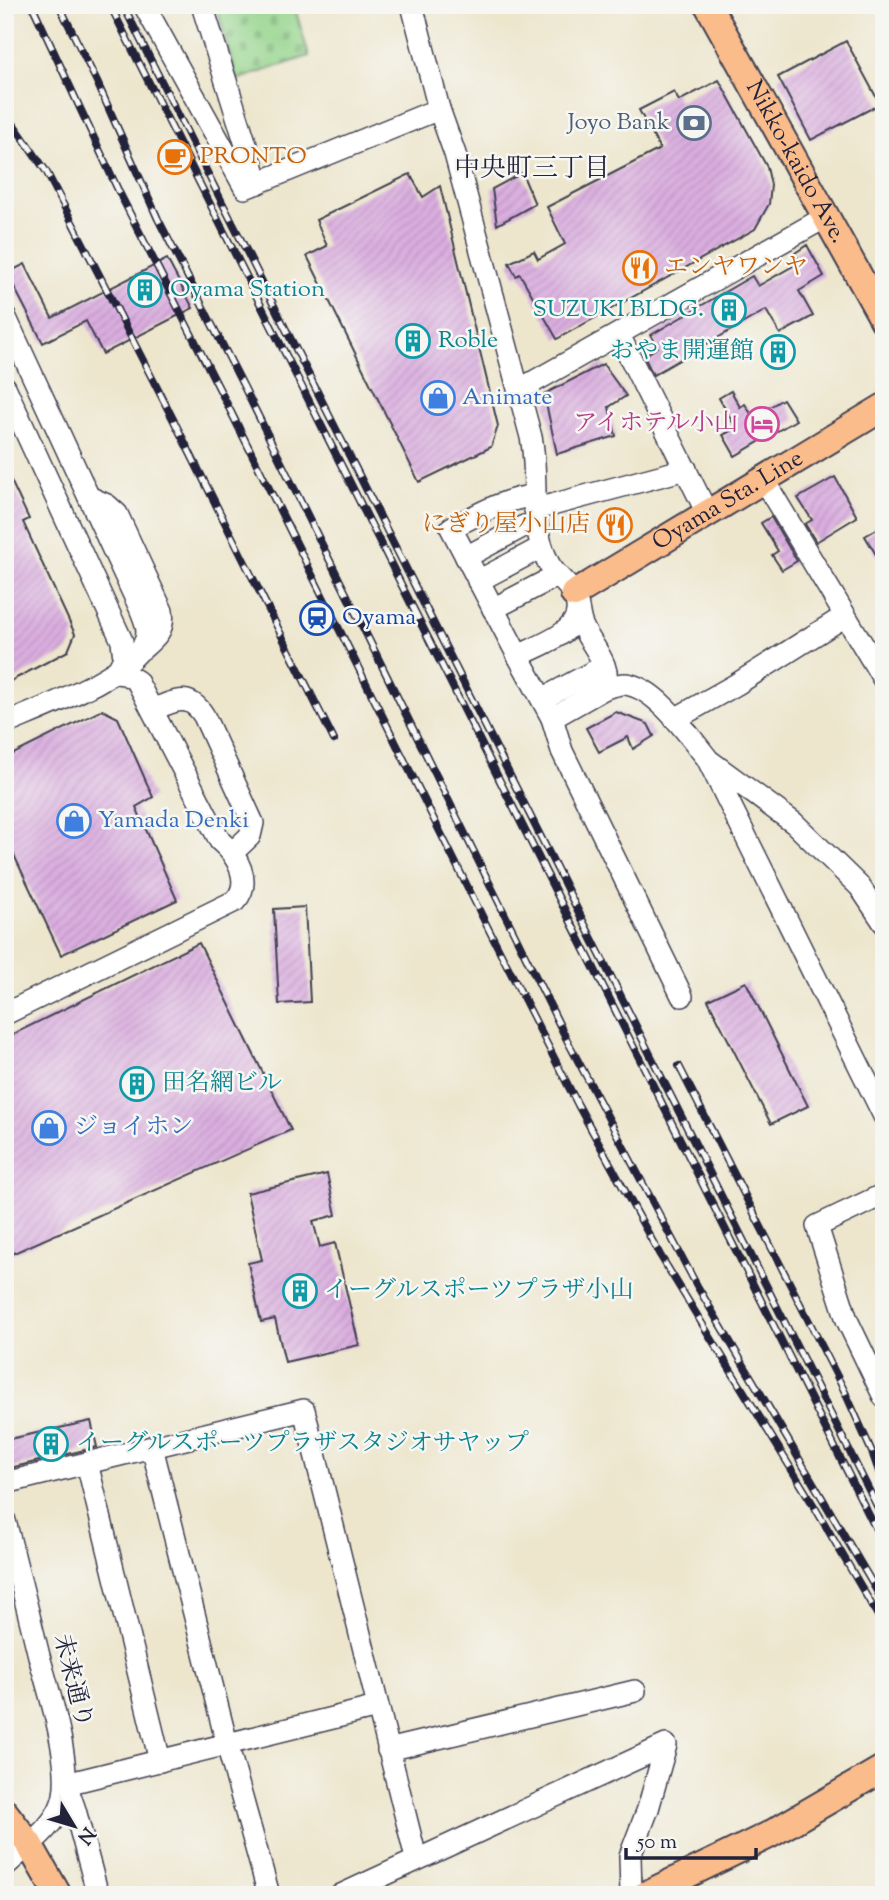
<svg xmlns="http://www.w3.org/2000/svg" width="889" height="1900" viewBox="0 0 889 1900" font-family="'Sorts Mill Goudy','Noto Serif JP',serif">
  <style>
    .cemetery { fill: url(#cemetery-stones); stroke: #5b7b63; stroke-width: 2 }
    .building { fill: url(#building-hatch) }
    .lines { fill: none; stroke-linecap: round; stroke-linejoin: round }
    .minor-casing { stroke: #403f51; stroke-width: 24 }
    .major-casing { stroke: #403f51; stroke-width: 30 }
    .minor { stroke: #fff; stroke-width: 21 }
    .major { stroke: #fabc8b; stroke-width: 26 }
    .rail-casing { stroke: #22223b; stroke-width: 8 }
    .rail { stroke: #f6f6f2; stroke-width: 5; stroke-dasharray: 16; stroke-linecap: butt }
    .labels { text-anchor: middle; dominant-baseline: central; stroke-width: 5; stroke-linejoin: round; paint-order: stroke }
    .service-label { font-size: 24px; fill: #4e5e75; stroke: #f6f6f2; text-anchor: end }
    .food-label { font-size: 24px; fill: #c56008; stroke: #f6f6f2; text-anchor: start }
    .street-label { font-size: 24px; fill: #22223b; stroke: #f6f6f2 }
    .culture-label { font-size: 24px; fill: #0d838f; stroke: #f6f6f2; text-anchor: start }
    .shop-label { font-size: 24px; fill: #366cbe; stroke: #f6f6f2; text-anchor: start }
    .hotel-label { font-size: 24px; fill: #b23c85; stroke: #f6f6f2; text-anchor: end }
    .transit-label { font-size: 24px; fill: #164399; stroke: #f6f6f2; text-anchor: start }
    .neighbourhood-label { font-size: 26px; fill: #22223b; stroke: #f6f6f2 }
  </style>
  <defs>
    <pattern id="cemetery-stones" width="16" height="16" patternUnits="userSpaceOnUse" patternTransform="scale(1.75)"><rect width="16" height="16" fill="#94d48b"/><path d="M2 7V4a2 2 0 0 1 4 0v3zM10 15v-3a2 2 0 0 1 4 0v3z" fill="#7fb679"/></pattern>
    <pattern id="building-hatch" width="6" height="6" patternUnits="userSpaceOnUse" patternTransform="scale(1.75)"><rect width="6" height="6" fill="#daaedf"/><path d="M-1 1l2-2M0 6l6-6M5 7l2-2" fill="none" stroke="#bb95c0"/></pattern>
  </defs>
  <rect width="100%" height="100%" fill="#f6f6f2"/>
  <filter id="ink" filterUnits="userSpaceOnUse"><feTurbulence type="fractalNoise" baseFrequency=".0143" numOctaves="2"/><feDisplacementMap in="SourceGraphic" scale="14" xChannelSelector="R" yChannelSelector="G"/><feConvolveMatrix kernelMatrix="1 2 1 2 8 2 1 2 1" color-interpolation-filters="sRGB"/></filter>
  <filter id="wash" filterUnits="userSpaceOnUse"><feTurbulence type="fractalNoise" baseFrequency=".00686" numOctaves="4" result="noise"/><feDisplacementMap in="SourceGraphic" scale="28" xChannelSelector="R" yChannelSelector="G"/><feGaussianBlur stdDeviation="1.57" result="paint"/><feColorMatrix in="noise" values="0 0 0 0 0 0 0 0 0 0 0 0 0 0 0 0 0 1.4 0 .05"/><feComposite in="paint" operator="in"/></filter>
  <g filter="url(#wash)">
    <rect width="100%" height="100%" fill="#ede6cd"/>
    <!-- cemetery -->
    <path class="cemetery" d="M216 5H294L309 56 237 80Z"/>
    <g id="blocks">
      <!-- building -->
      <g class="building">
        <path d="M846 41 880 104 811 140 778 77Z"/>
        <path d="M719 80 767 167 771 185 769 204 755 229 557 339 520 274 516 276 509 263 534 251 538 259 565 244 547 207 660 149 639 110 674 92 679 101Z"/>
        <path d="M522 173 535 204 497 225 492 189Z"/>
        <path d="M410 174 423 197 440 186 498 426 491 447 419 482 307 256 327 246 316 220Z"/>
        <path d="M807 245 824 276 799 291 813 316 780 334 766 310 653 375 644 356 658 347 651 335 752 276 758 286 800 262 795 253Z"/>
        <path d="M167 259 193 308 103 354 86 321 43 343 7 273 25 264 52 318Z"/>
        <path d="M603 364 626 396 609 407 616 436 557 454 544 394Z"/>
        <path d="M731 391 740 407 745 404 753 417 783 399 796 420 735 456 723 435 736 428 719 398Z"/>
        <path d="M5 468 29 519 23 522 75 634 68 651 5 684Z"/>
        <path d="M835 477 857 517 816 542 805 524 812 520 798 498Z"/>
        <path d="M771 517 797 561 782 570 772 555 778 551 761 523Z"/>
        <path d="M884 525V568L865 536Z"/>
        <path d="M102 710 118 718 153 797 136 807 177 900 61 955 5 836V758Z"/>
        <path d="M616 712 648 724 654 736 633 749 628 737 599 752 586 728Z"/>
        <path d="M305 907 310 1002 279 1004 274 909Z"/>
        <path d="M199 943 291 1130 5 1257V1038Z"/>
        <path d="M746 982 808 1106 771 1124 708 1000Z"/>
        <path d="M327 1174 336 1215 313 1221 320 1247 335 1243 359 1345 285 1362 275 1319 261 1322 248 1263 262 1260 247 1193Z"/>
        <path d="M91 1421 97 1447 10 1468 5 1440Z"/>
      </g>
    </g>
  </g>
  <g filter="url(#ink)">
    <use href="#blocks" fill-opacity="0" stroke="#403f51" stroke-width="2"/>
    <g class="lines">
      <!-- minor casing -->
      <g class="minor-casing">
        <g id="minor">
          <path d="M144 5 245 188 439 109"/>
          <path d="M202 5 258 183"/>
          <path d="M412 5 439 109 455 154 531 437C540 481 527 521 549 564 556 576 566 582 573 593 579 602 578 615 582 625 590 645 613 665 605 688L552 718 518 656"/>
          <path d="M5 316 140 608C144 618 149 628 146 639 134 675 39 709 5 724"/>
          <path d="M619 335 707 513"/>
          <path d="M5 387 122 641 124 658 117 672"/>
          <path d="M519 390 824 218"/>
          <path d="M763 479 884 680"/>
          <path d="M533 496C503 499 477 515 451 528L518 656C537 646 581 633 577 606"/>
          <path d="M89 497 107 505 117 514 162 611C165 630 156 637 142 649"/>
          <path d="M534 507 548 506 686 469"/>
          <path d="M466 557 524 526 536 524"/>
          <path d="M478 581 542 547"/>
          <path d="M493 609 556 576"/>
          <path d="M605 688C611 687 620 683 626 684 657 688 689 736 707 758L884 1116"/>
          <path d="M542 699 604 666"/>
          <path d="M154 709C175 701 189 692 204 716L253 823 250 836 233 852"/>
          <path d="M552 718 562 751 682 996"/>
          <path d="M675 719 737 684 845 616"/>
          <path d="M711 762 794 823 860 887 884 923"/>
          <path d="M5 1014 235 901C253 882 237 855 220 841L137 681 125 674 116 673"/>
          <path d="M884 1194 817 1226 847 1320 884 1397"/>
          <path d="M152 1447 227 1744 269 1895"/>
          <path d="M87 1463 160 1761"/>
          <path d="M5 1483 304 1410 416 1858"/>
          <path d="M5 1521C17 1566 28 1611 39 1656 49 1693 74 1768 62 1803 54 1828 24 1848 5 1866"/>
          <path d="M388 1750 635 1691"/>
          <path d="M98 1895 75 1810 66 1784 377 1707"/>
          <path d="M341 1895 666 1745 648 1809 630 1856 631 1895"/>
        </g>
      </g>
      <!-- major casing -->
      <g class="major-casing">
        <g id="major">
          <path id="s1" d="M708 5 884 321"/>
          <path id="s2" d="M574 594 884 407"/>
          <path d="M5 1813 29 1844 58 1895"/>
          <path d="M645 1895 769 1835 884 1768"/>
        </g>
      </g>
      <!-- minor -->
      <use href="#minor" class="minor"/>
      <!-- major -->
      <use href="#major" class="major"/>
      <!-- rail casing -->
      <g class="rail-casing">
        <g id="rail">
          <path d="M32 5 119 192 225 400 486 924 578 1105 660 1255 814 1506 884 1626"/>
          <path d="M59 5 97 82 158 219 244 387 567 1040 696 1284 884 1603"/>
          <path d="M110 5 884 1545"/>
          <path d="M123 5 884 1520"/>
          <path d="M5 112 46 171 173 419 334 740"/>
          <path d="M679 1066 845 1392 872 1452 884 1486"/>
        </g>
      </g>
      <!-- rail -->
      <use href="#rail" class="rail"/>
    </g>
  </g>
  <!-- icons -->
  <defs>
    <g id="bank-ring" transform="scale(1.75)"><circle r="9.5" fill="#f6f6f2" stroke="#5c6f8a" stroke-width="1.5"/><path d="M-6-4H6V4H-6ZM0-2.3a2.3 2.3 0 1 0 0 4.6a2.3 2.3 0 1 0 0-4.6Z" fill="#5c6f8a"/></g>
    <g id="cafe-ring" transform="scale(1.75)"><circle r="9.5" fill="#f6f6f2" stroke="#e8710a" stroke-width="1.5"/><path d="M-5.5-4.5H6V0H3Q3 3.5 0 3.5H-2.5Q-5.5 3.5-5.5 0ZM3-3.2v2h1.7v-2ZM-6 4.5H4V6H-6Z" fill="#e8710a"/></g>
    <g id="restaurant-ring" transform="scale(1.75)"><circle r="9.5" fill="#f6f6f2" stroke="#e8710a" stroke-width="1.5"/><path d="M-5-6h1v4h1v-4h1v4h1v-4h1v5L-1.5 .5V6h-2V.5L-5-1ZM5-6V6H3V1.5H1.5Q1.5-4 5-6Z" fill="#e8710a"/></g>
    <g id="building-ring" transform="scale(1.75)"><circle r="9.5" fill="#f6f6f2" stroke="#0f9aa8" stroke-width="1.5"/><path d="M-4-6H4V6H1V3H-1V6H-4ZM-2.5-4.3h1.7v1.8h-1.7ZM.8-4.3h1.7v1.8H.8ZM-2.5-1h1.7V.8h-1.7ZM.8-1h1.7V.8H.8Z" fill="#0f9aa8"/></g>
    <g id="shop-ring" transform="scale(1.75)"><circle r="9.5" fill="#f6f6f2" stroke="#3f7fe0" stroke-width="1.5"/><path d="M-5-2.5h2.3a2.7 3.5 0 0 1 5.4 0H5L5.5 6h-11ZM-1.5-2.5h3a1.5 2.3 0 0 0-3 0Z" fill="#3f7fe0"/></g>
    <g id="hotel-ring" transform="scale(1.75)"><circle r="9.5" fill="#f6f6f2" stroke="#d1479c" stroke-width="1.5"/><path d="M-6-4.5h1.5V1H6V5H4.5V3h-9V5H-6ZM-4 0a1.8 1.8 0 1 1 3.6 0ZM.5 0V-2.5h3Q6-2.5 6 0Z" fill="#d1479c"/></g>
    <g id="station-ring" transform="scale(1.75)"><circle r="9.5" fill="#f6f6f2" stroke="#1a4fb4" stroke-width="1.5"/><path d="M-3-6H3Q5-6 5-4V2Q5 4 3 4L4.5 6H3L1.5 4h-3L-3 6H-4.5L-3 4Q-5 4-5 2V-4Q-5-6-3-6ZM-3.5-4v3h7v-3ZM-3.5 1v1.5H-2V1ZM2 1v1.5H3.5V1Z" fill="#1a4fb4"/></g>
  </defs>
  <g fill-rule="evenodd">
    <use href="#bank-ring" x="694" y="123"/>
    <use href="#cafe-ring" x="175" y="157"/>
    <use href="#restaurant-ring" x="640" y="268"/>
    <use href="#building-ring" x="145" y="290"/>
    <use href="#building-ring" x="729" y="310"/>
    <use href="#building-ring" x="413" y="341"/>
    <use href="#building-ring" x="778" y="352"/>
    <use href="#shop-ring" x="438" y="398"/>
    <use href="#hotel-ring" x="762" y="424"/>
    <use href="#restaurant-ring" x="615" y="525"/>
    <use href="#station-ring" x="317" y="618"/>
    <use href="#shop-ring" x="74" y="821"/>
    <use href="#building-ring" x="137" y="1084"/>
    <use href="#shop-ring" x="49" y="1128"/>
    <use href="#building-ring" x="300" y="1291"/>
    <use href="#building-ring" x="51" y="1444"/>
  </g>
  <g class="labels">
    <!-- service labels -->
    <g class="service-label">
      <text x="670" y="123">Joyo Bank</text>
    </g>
    <!-- food labels -->
    <g class="food-label">
      <text x="200" y="157">PRONTO</text>
      <text x="664" y="268">エンヤワンヤ</text>
      <text x="590" y="525" text-anchor="end">にぎり屋小山店</text>
    </g>
    <!-- street labels -->
    <g class="street-label">
      <text stroke="none"><textPath href="#s1" startOffset="180">Nikko-kaido Ave.</textPath></text>
      <text stroke="none"><textPath href="#s2" startOffset="180">Oyama Sta. Line</textPath></text>
      <text transform="translate(72 1681) rotate(76)">未来通り</text>
    </g>
    <!-- culture labels -->
    <g class="culture-label">
      <text x="170" y="290">Oyama Station</text>
      <text x="704" y="310" text-anchor="end">SUZUKI BLDG.</text>
      <text x="438" y="341">Roble</text>
      <text x="754" y="352" text-anchor="end">おやま開運館</text>
      <text x="162" y="1084">田名網ビル</text>
      <text x="324" y="1291">イーグルスポーツプラザ小山</text>
      <text x="76" y="1444">イーグルスポーツプラザスタジオサヤップ</text>
    </g>
    <!-- shop labels -->
    <g class="shop-label">
      <text x="462" y="398">Animate</text>
      <text x="98" y="821">Yamada Denki</text>
      <text x="74" y="1128">ジョイホン</text>
    </g>
    <!-- hotel labels -->
    <g class="hotel-label">
      <text x="738" y="424">アイホテル小山</text>
    </g>
    <!-- transit labels -->
    <g class="transit-label">
      <text x="342" y="618">Oyama</text>
    </g>
    <!-- neighbourhood labels -->
    <g class="neighbourhood-label">
      <text x="532" y="169">中央町三丁目</text>
    </g>
  </g>
  <!-- margin -->
  <rect width="889" height="1900" fill="none" stroke="#f6f6f2" stroke-width="28"/>
  <!-- north arrow -->
  <g transform="translate(74 1826) rotate(128)" stroke="#f6f6f2" stroke-width="5" paint-order="stroke">
  <path d="M0-5L12 26L0 18L-12 26Z" fill="#22223b"/>
  <text y="-10" font-size="19" font-weight="bold" text-anchor="middle" fill="#22223b">N</text>
  </g>
  <!-- scale -->
  <path d="M626 1848v10h130v-10" fill="none" stroke="#22223b" stroke-width="3.5"/>
  <text x="637" y="1848" font-size="21" fill="#22223b" stroke="#f6f6f2" stroke-width="5" paint-order="stroke">50 m</text>
</svg>
